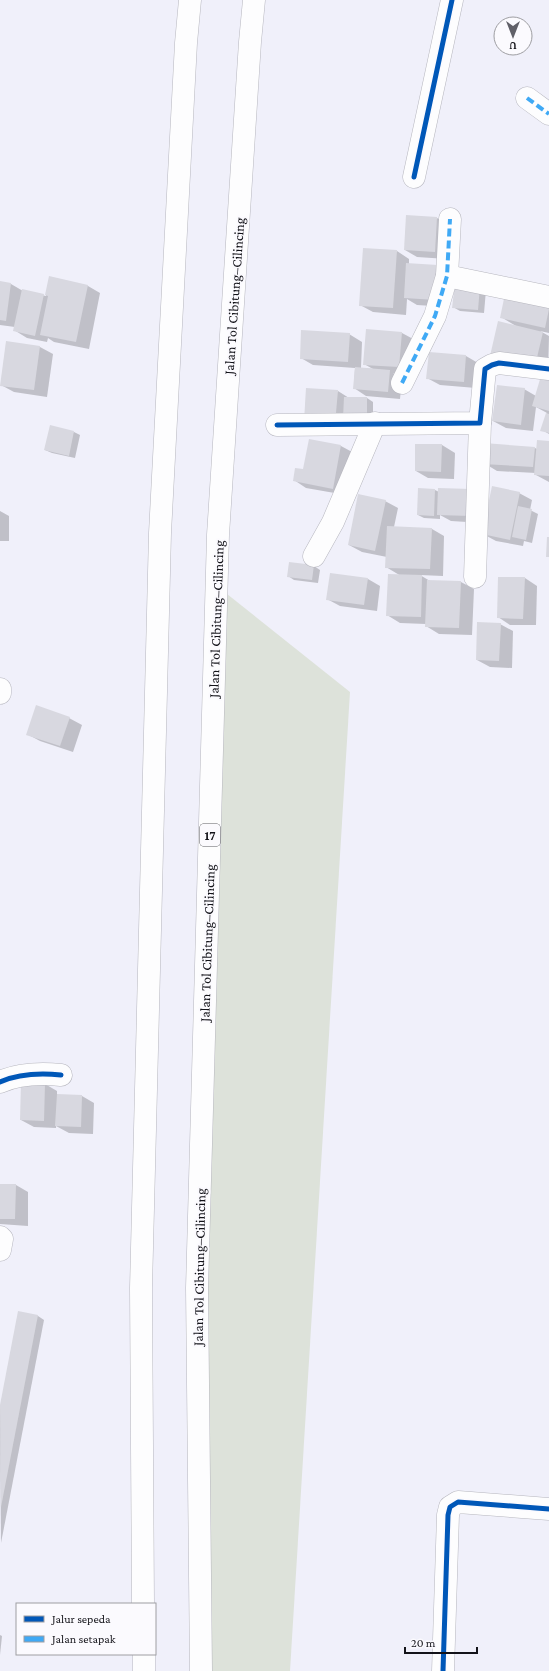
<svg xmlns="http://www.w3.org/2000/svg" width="549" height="1671" viewBox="0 0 549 1671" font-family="'Crimson Pro',serif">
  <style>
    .green { fill: #dde2da }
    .shadow { fill: #0003 }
    .building { fill: #d8d8e0 }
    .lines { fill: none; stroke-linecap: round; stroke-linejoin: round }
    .minor-casing { stroke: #b6b6be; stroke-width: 23 }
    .highway-casing { stroke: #b6b6be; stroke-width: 23 }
    .minor { stroke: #fdfdfe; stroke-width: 22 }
    .highway { stroke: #fdfdfe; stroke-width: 22 }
    .quiet { stroke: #3fa9f5; stroke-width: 4; stroke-dasharray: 8 4; stroke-linecap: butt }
    .cycleway-casing { stroke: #fbfafe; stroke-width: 8 }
    .cycleway { stroke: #0057b8; stroke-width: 5 }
    .labels { text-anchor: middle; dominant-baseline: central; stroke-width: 4; stroke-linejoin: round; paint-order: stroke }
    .shield { fill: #fbfafe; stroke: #59585e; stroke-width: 1 }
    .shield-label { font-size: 13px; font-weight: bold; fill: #131319 }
    .street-label { font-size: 14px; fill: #131319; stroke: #fbfafe }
  </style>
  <rect width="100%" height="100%" fill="#f0f0fa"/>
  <!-- green -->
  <path class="green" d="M217 586 350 692 290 1671H201Z"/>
  <!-- shadow -->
  <g class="shadow">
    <path d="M437 218 449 225 447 259 417 257 405 250Z"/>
    <path d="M397 251 409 259V264L448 307 417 305 407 299 406 315 373 312 360 305Z"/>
    <path d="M50 277 88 286 100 293 89 349 54 342 48 338 47 342 27 338 14 330 15 327 0 325V282L11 284 23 291 46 296Z"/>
    <path d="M486 290 484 313 460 311 453 307Z"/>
    <path d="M549 300V333L540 331 549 336 548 372 516 326 501 317Z"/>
    <path d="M402 333 415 340 411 374 393 373 402 378 400 399 366 396 354 388 355 368 313 365 301 358 349 334 362 342 361 368 373 369 364 364Z"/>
    <path d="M7 342 40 347 53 354 47 397 14 392 1 385Z"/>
    <path d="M466 356 478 363 476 388 440 385 427 378Z"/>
    <path d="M549 380V434L542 430 547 413 536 407 533 431 506 428 493 421 524 389 536 396Z"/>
    <path d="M338 391 349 398H367L373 402V422L317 428Z"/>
    <path d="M74 432 80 435 75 458 52 453 45 450Z"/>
    <path d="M310 440 341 446 354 453 346 495 306 488 294 480 304 471Z"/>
    <path d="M549 442V482L536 475V473L497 471 484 463 535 448 537 449Z"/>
    <path d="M416 445H442L455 453 454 479 428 478 416 471Z"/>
    <path d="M435 490 439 492 483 523 451 521 440 515V519L424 518 418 515Z"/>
    <path d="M519 493 532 500 530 510 538 514 532 543 524 541 523 546 496 541 483 534Z"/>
    <path d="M385 501 398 508 394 527 432 529 444 536 443 576 420 575 430 581 461 582 474 589 472 635 439 634 426 626V624L400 623 387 615 401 576 386 567 387 557 362 552 349 545Z"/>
    <path d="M0 511 9 516V541H0Z"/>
    <path d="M314 566 320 570 318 583 294 580 288 576Z"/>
    <path d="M525 578 537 586 536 625H510L498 617Z"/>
    <path d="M368 579 380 586 377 611 340 606 327 599Z"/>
    <path d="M500 624 513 631 512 668 490 667 477 660Z"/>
    <path d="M69 718 82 725 73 752 40 741 27 734Z"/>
    <path d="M45 1084 57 1091V1095L82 1096 94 1103 93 1134 69 1133 56 1126V1128L34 1127 21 1120Z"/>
    <path d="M0 1185H16L28 1192V1226L0 1224Z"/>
    <path d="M19 1312 38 1316 44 1320 1 1543 0 1409Z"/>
    <path d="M0 1635 2 1636 0 1655Z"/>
  </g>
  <!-- building -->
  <g class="building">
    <path d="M406 215 437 217 435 252 404 250Z"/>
    <path d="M363 248 397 250 393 308 359 306Z"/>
    <path d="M406 263 438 265 436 300 404 298Z"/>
    <path d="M49 276 88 285 76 342 40 335 48 296 45 295Z"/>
    <path d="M0 281 11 283 6 321 0 320Z"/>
    <path d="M455 283 480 286 478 310 452 308Z"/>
    <path d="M22 289 44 294 35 336 13 331Z"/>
    <path d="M506 289 549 299V309L545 328 500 318Z"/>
    <path d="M498 321 543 332 535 366 490 356Z"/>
    <path d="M366 329 402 332 399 367 363 365Z"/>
    <path d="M301 330 350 333 348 362 300 359Z"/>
    <path d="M6 341 40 346 34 390 0 386Z"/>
    <path d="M429 352 466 355 464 382 426 379Z"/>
    <path d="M355 367 390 370 388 392 353 389Z"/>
    <path d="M541 376 549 379V411L532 406Z"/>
    <path d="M497 385 525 388 521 425 492 421Z"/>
    <path d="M306 388 338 390 335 424 304 421Z"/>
    <path d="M344 397H367V419H343Z"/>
    <path d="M546 413 549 414V433L540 431Z"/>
    <path d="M50 425 74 431 69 456 44 450Z"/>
    <path d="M309 439 341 445 333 489 293 481 295 468 303 469Z"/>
    <path d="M537 440 549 441V476L534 475Z"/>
    <path d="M484 443 535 447 533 467 483 464Z"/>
    <path d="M415 444H442L441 472 415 471Z"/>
    <path d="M492 486 520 492 510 540 482 534Z"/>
    <path d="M418 488 435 489 434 516 417 515Z"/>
    <path d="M438 488 471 489V516L437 515Z"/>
    <path d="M358 494 386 500 375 551 348 545Z"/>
    <path d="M518 506 532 509 526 540 512 537Z"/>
    <path d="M387 526 432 528 430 569 385 568Z"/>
    <path d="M547 537H549V557H546Z"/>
    <path d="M289 562 314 565 312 580 287 577Z"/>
    <path d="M330 573 368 578 364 605 326 600Z"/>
    <path d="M388 574 422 575 421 617 386 616Z"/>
    <path d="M498 577H525L523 619 497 618Z"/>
    <path d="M427 580 461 581 459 628 425 627Z"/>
    <path d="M477 622 501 623 499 661 476 660Z"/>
    <path d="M36 705 70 717 60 746 26 735Z"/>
    <path d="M21 1082 45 1083 44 1121 20 1120Z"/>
    <path d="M57 1094 82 1095 81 1127 55 1126Z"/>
    <path d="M0 1184H16L15 1219H0Z"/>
    <path d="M18 1311 38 1315 1 1507 0 1405Z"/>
  </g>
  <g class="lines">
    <!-- minor casing -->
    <g class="minor-casing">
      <g id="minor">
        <path d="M527 98 549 114"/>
        <path d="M414 177 452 0"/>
        <path d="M447 276 549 297"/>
        <path d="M402 383 435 316 447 276 450 219"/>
        <path d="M277 425 480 423 485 369 492 365 499 363 549 369"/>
        <path d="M314 556 333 522 375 423"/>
        <path d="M475 577 480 423"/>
        <path d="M0 689V693"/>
        <path d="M0 1082C18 1074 41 1073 61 1075"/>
        <path d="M0 1237 2 1239 0 1250"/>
        <path d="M443 1671 448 1515 450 1507 458 1502 549 1509"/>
      </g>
    </g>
    <!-- highway casing -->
    <g class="highway-casing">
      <g id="highway">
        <path d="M143 1604 141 1288 160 533 186 43 190 0"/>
        <path d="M144 1654V1671"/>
        <path d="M201 1671 197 1288 218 535 250 42 254 0"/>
      </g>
    </g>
    <!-- minor -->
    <use href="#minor" class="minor"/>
    <!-- highway -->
    <use href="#highway" class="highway"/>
    <!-- quiet -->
    <g class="quiet">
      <path d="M527 98 549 114"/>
      <path d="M402 383 435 316 447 276 450 219"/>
    </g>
    <!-- cycleway casing -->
    <g class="cycleway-casing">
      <g id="cycleway">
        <path d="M414 177 452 0"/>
        <path d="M277 425 480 423 485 369 492 365 499 363 549 369"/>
        <path d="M0 1082C18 1074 41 1073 61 1075"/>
        <path d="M443 1671 448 1515 450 1507 458 1502 549 1509"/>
      </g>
    </g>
    <!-- cycleway -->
    <use href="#cycleway" class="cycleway"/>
  </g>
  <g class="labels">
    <!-- shield labels -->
    <rect class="shield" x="200" y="824" width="20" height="22" rx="3"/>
    <g class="shield-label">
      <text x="210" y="835">17</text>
    </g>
    <!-- street labels -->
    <g class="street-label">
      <text transform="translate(234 296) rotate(-86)">Jalan Tol Cibitung–Cilincing</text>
      <text transform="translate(216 619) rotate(-88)">Jalan Tol Cibitung–Cilincing</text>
      <text transform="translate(207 943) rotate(-88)">Jalan Tol Cibitung–Cilincing</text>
      <text transform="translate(199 1267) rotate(-89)">Jalan Tol Cibitung–Cilincing</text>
    </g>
  </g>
  <!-- legend -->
  <rect x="16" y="1603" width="140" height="52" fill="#fbfafe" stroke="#9e9ea2"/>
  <rect x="24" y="1616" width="20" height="6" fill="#0057b8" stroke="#9e9ea2"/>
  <text x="52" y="1623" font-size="12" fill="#131319">Jalur sepeda</text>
  <rect x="24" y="1636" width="20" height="6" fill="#3fa9f5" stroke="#9e9ea2"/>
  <text x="52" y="1643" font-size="12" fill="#131319">Jalan setapak</text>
  <!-- north arrow -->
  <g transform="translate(513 36) rotate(180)"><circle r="19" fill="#fbfafe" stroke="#9e9ea2"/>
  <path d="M0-3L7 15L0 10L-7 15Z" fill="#606068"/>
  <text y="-6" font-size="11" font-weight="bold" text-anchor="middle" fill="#131319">U</text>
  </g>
  <!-- scale -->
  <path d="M405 1647v6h72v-6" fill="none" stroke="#131319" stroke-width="2"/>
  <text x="411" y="1647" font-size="12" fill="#131319" stroke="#fbfafe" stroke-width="3" paint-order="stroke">20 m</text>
</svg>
